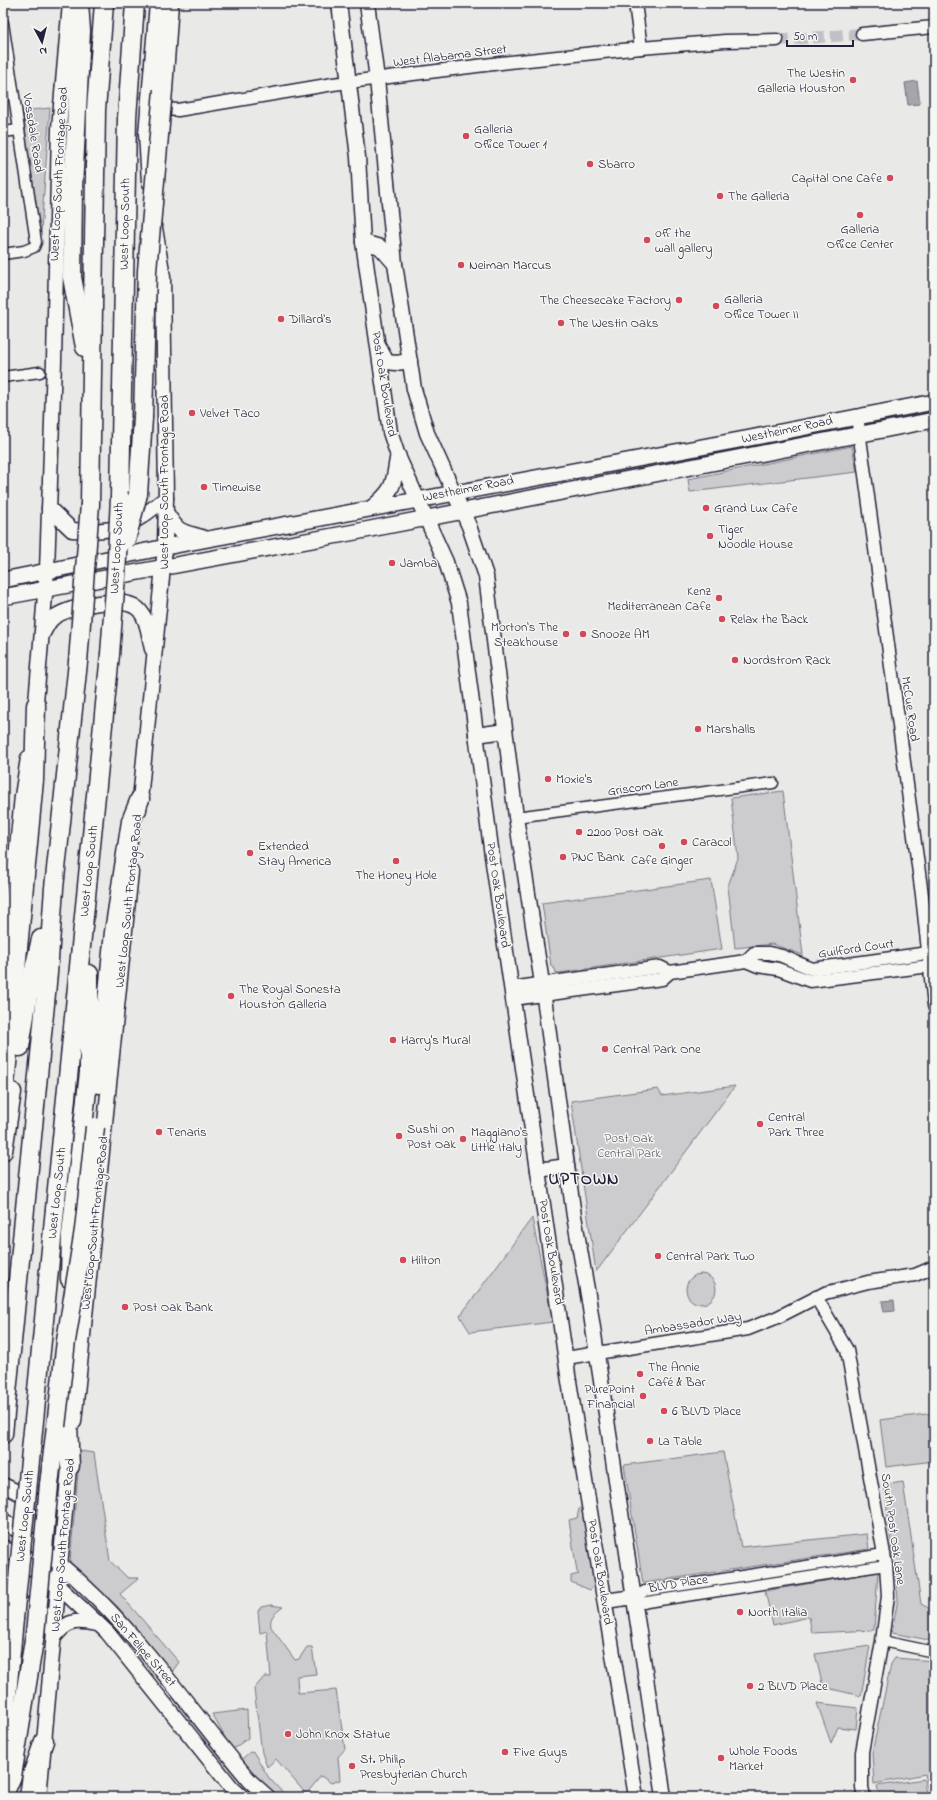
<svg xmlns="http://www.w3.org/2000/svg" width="937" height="1800" viewBox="0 0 937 1800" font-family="'Indie Flower',sans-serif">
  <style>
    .green { fill: #ccccce; stroke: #777784 }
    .water { fill: #a5a5ac; stroke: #71717f }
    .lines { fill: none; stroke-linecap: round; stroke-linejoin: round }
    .tertiary-tunnel { stroke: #c1c1c5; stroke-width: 12; stroke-dasharray: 12 6; stroke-linecap: butt }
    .minor-casing { stroke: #22223b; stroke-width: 13 }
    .tertiary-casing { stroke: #22223b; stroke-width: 15 }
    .secondary-casing { stroke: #22223b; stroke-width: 17 }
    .primary-casing { stroke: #22223b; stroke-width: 18 }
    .motorway-casing { stroke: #22223b; stroke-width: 21 }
    .minor { stroke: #f6f6f2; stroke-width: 10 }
    .tertiary { stroke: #f6f6f2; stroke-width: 12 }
    .secondary { stroke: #f6f6f2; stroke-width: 14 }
    .primary { stroke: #f6f6f2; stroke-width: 15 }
    .motorway { stroke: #f6f6f2; stroke-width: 18 }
    .motorway-bridge-casing { stroke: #22223b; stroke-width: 21; stroke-linecap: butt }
    .motorway-bridge { stroke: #f6f6f2; stroke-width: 18 }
    .poi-dot { fill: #d1495b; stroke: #f6f6f2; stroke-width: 1.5 }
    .labels { text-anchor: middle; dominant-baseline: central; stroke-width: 3; stroke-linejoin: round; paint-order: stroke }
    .street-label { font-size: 13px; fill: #22223b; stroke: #f6f6f2 }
    .poi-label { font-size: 13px; fill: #22223b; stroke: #f6f6f2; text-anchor: start }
    .park-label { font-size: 13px; fill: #555567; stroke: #f6f6f2 }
    .district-label { font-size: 17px; font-weight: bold; letter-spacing: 1px; fill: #22223b; stroke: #f6f6f2 }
  </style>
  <rect width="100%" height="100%" fill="#e9e9e7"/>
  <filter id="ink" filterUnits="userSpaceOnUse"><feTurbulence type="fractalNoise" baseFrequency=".025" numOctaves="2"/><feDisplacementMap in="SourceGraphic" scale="8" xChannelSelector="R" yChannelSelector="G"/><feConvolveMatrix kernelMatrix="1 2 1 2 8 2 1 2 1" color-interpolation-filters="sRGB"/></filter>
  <g filter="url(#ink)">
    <!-- green -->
    <g class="green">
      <path d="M50 108 40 246 23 111Z"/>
      <path d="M852 446 857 472 690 492 688 479Z"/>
      <path d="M783 791 803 955 772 944 735 948 728 886 738 858 731 798Z"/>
      <path d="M711 880 722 949 559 973H556L555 969 551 966 542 903Z"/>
      <path d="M735 1086 596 1272 571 1101 658 1089 662 1096Z"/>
      <path d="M532 1218 553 1322 470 1332 460 1316Z"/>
      <circle cx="701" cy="1289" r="15"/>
      <path d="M934 1413V1461L886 1467 880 1420Z"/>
      <path d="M80 1451 94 1453 110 1561 128 1578H139L120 1594 179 1662 172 1672 119 1608 70 1562Z"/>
      <path d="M723 1452 741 1547 867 1534 869 1549 643 1583 624 1465Z"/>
      <path d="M903 1482 921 1604 934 1611V1641L892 1633 898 1598 884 1485Z"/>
      <path d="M585 1507 596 1584 590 1590 571 1582V1576L579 1574 577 1572 569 1520 577 1518 579 1509Z"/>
      <path d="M878 1572 874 1630 812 1633 809 1617 773 1625 765 1591Z"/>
      <path d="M271 1605 283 1607C275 1613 269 1617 271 1627L295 1660 299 1659 307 1647H312L316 1674 297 1676 298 1693 336 1690 345 1749 338 1757 340 1780 331 1783 321 1776 306 1794 276 1759 267 1767 262 1753 254 1689 264 1677H271L267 1631 260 1633 258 1611 261 1607Z"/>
      <path d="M870 1646 861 1696 823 1687 815 1654Z"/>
      <path d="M895 1658 934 1661V1797H929L925 1774 874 1784 872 1753 891 1664Z"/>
      <path d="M817 1703 858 1708 856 1729 838 1727 831 1743Z"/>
      <path d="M247 1710 248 1738 233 1749 231 1748 212 1714Z"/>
      <path d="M250 1752 254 1753 269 1778 287 1797H275L261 1784 242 1762 243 1758Z"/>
      <path d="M924 1779 926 1797H880L877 1786Z"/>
    </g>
    <!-- water -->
    <g class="water">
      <path d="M917 81 920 104 908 105 905 83Z"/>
      <path d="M894 1300 895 1311 884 1312 882 1301Z"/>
    </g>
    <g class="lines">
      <!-- tertiary-tunnel -->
      <path class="tertiary-tunnel" d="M777 40 862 34"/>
      <!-- minor casing -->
      <g class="minor-casing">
        <g id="minor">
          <path d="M3 23 36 242 34 247 24 251 3 254"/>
          <path d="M3 132 19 130"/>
          <path d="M3 377 40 372"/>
          <path d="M516 817 773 783"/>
          <path d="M884 1554 645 1591 634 1597 644 1603 647 1602 886 1565"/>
          <path d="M882 1641 934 1652"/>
        </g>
      </g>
      <!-- tertiary casing -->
      <g class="tertiary-casing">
        <g id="tertiary">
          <path d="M635 3 641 48"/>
          <path d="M862 34 934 27"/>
          <path d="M156 103 164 109 178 110 333 84 501 63 641 48 725 41 777 40"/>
          <path d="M857 416 922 895 934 1006"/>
          <path d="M746 961 754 953H769L782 956 812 969 928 953"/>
          <path d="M511 988 660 967 670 972"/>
          <path d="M513 999 662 979 670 972 746 961 758 966 778 969 810 981 930 966"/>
          <path d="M816 1297 847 1350 886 1565 888 1596 882 1641 862 1752V1787L864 1797"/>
          <path d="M566 1358 748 1329 778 1317 825 1293 868 1282 915 1275 934 1267"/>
        </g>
      </g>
      <!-- secondary casing -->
      <g class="secondary-casing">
        <g id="secondary">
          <path d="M339 3 358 157 363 242 390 432 398 456 446 562 459 603 492 856 534 1143 568 1375 636 1797"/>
          <path d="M367 3 377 79 395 264 414 389 427 433 469 526 486 576 516 817 542 983 574 1216 588 1295 664 1797"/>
          <path d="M149 182 146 134 157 3"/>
          <path d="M363 242 380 247 395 264"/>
          <path d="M379 347 387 362 396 363 410 361"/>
          <path d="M49 508 72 530C120 533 130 527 166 498"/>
          <path d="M43 633C46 628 48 622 53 618 68 606 126 593 140 611 148 620 149 637 152 649"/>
          <path d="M35 714 47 571 54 361 59 128 70 3"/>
          <path d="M476 735 505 731"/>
          <path d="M139 810 165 547 166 498 163 277 155 228"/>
          <path d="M3 990 22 796 28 758"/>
          <path d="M538 1170 567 1166"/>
          <path d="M74 1422 131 872"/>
          <path d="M3 1485 44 1505 56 1504"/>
          <path d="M3 1520C37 1544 69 1570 98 1599 154 1655 199 1721 250 1781L268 1797"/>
          <path d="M3 1547 59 1587 107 1632 232 1788 242 1797"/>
          <path d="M3 1573 29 1584 55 1635"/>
          <path d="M605 1601 634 1597"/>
          <path d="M55 1636C69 1619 77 1620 98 1624"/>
          <path d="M39 1797 70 1457"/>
        </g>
      </g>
      <!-- primary casing -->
      <g class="primary-casing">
        <g id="primary">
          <path d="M372 508C396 488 393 484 398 456"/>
          <path d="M166 513C179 534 180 531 203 538"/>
          <path d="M3 580 176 545 750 438 934 402"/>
          <path d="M3 597 355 532 934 420"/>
        </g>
      </g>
      <!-- motorway casing -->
      <g class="motorway-casing">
        <g id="motorway">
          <path d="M79 3 81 31 73 188 72 277 85 347"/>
          <path d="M163 90 169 3"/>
          <path d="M138 494 143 418"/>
          <path d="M120 498 127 118 135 3"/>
          <path d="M90 504 96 110 104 3"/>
          <path d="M20 1047 28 996 41 939"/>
          <path d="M99 1084 114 932 131 821 140 799"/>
          <path d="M3 1106 34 780 36 705"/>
          <path d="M3 1151 12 1092"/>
          <path d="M70 1279 71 1235 89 1072V974"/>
          <path d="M66 1385 70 1466"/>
          <path d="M3 1434 48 973 54 888 78 662"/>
          <path d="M29 1471 110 654"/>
          <path d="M49 1485 56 1426"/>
          <path d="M3 1736 14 1619"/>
          <path d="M3 1797 12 1776 35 1634"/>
          <path d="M29 1797 32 1775 44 1741"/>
        </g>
      </g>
      <!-- minor -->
      <use href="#minor" class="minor"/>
      <!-- tertiary -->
      <use href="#tertiary" class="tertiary"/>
      <!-- secondary -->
      <use href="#secondary" class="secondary"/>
      <!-- primary -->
      <use href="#primary" class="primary"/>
      <!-- motorway -->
      <use href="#motorway" class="motorway"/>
      <!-- motorway-bridge casing -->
      <g class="motorway-bridge-casing">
        <g id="motorway-bridge">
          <path d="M143 418 147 271 163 90"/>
          <path d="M126 540 138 494"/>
          <path d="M110 654 116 576 120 498"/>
          <path d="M78 662 90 504"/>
          <path d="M56 1426 66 1341 84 1230 95 1127"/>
          <path d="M14 1619 29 1471"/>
          <path d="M35 1634 49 1485"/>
        </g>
      </g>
      <!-- motorway-bridge -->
      <use href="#motorway-bridge" class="motorway-bridge"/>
    </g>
  </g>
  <!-- markers -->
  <g class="poi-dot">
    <circle cx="853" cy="80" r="4"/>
    <circle cx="466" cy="136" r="4"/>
    <circle cx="590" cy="164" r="4"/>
    <circle cx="890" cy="178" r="4"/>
    <circle cx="720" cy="196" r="4"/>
    <circle cx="860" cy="215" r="4"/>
    <circle cx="647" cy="240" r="4"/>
    <circle cx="461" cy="265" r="4"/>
    <circle cx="679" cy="300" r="4"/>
    <circle cx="716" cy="306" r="4"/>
    <circle cx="281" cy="319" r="4"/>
    <circle cx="561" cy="323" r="4"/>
    <circle cx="192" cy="413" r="4"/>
    <circle cx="204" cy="487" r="4"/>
    <circle cx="706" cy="508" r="4"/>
    <circle cx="710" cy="536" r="4"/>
    <circle cx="392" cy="563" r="4"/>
    <circle cx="719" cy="598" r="4"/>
    <circle cx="722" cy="619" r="4"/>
    <circle cx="566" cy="634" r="4"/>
    <circle cx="583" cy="634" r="4"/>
    <circle cx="735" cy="660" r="4"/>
    <circle cx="698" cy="729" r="4"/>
    <circle cx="548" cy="779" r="4"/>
    <circle cx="579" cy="832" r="4"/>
    <circle cx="684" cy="842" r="4"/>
    <circle cx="662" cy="846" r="4"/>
    <circle cx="250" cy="853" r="4"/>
    <circle cx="563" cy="857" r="4"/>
    <circle cx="396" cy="861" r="4"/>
    <circle cx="231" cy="996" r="4"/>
    <circle cx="393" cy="1040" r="4"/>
    <circle cx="605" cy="1049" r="4"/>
    <circle cx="760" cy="1124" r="4"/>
    <circle cx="159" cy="1132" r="4"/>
    <circle cx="399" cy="1136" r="4"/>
    <circle cx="463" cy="1139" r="4"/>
    <circle cx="658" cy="1256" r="4"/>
    <circle cx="403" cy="1260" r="4"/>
    <circle cx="125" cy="1307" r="4"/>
    <circle cx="640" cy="1374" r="4"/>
    <circle cx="643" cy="1396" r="4"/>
    <circle cx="664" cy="1411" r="4"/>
    <circle cx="650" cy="1441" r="4"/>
    <circle cx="740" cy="1612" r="4"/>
    <circle cx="750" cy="1686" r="4"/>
    <circle cx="288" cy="1734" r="4"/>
    <circle cx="505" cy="1752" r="4"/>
    <circle cx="721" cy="1758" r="4"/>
    <circle cx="352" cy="1766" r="4"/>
  </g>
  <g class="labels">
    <!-- street labels -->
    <g class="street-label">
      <text transform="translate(450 56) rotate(-7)">West Alabama Street</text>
      <text transform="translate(33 133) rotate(81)">Vossdale Road</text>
      <text transform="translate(59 174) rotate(-87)">West Loop South Frontage Road</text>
      <text transform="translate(125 224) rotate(-89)">West Loop South</text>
      <text transform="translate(384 384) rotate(81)">Post Oak Boulevard</text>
      <text transform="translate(787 430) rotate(-12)">Westheimer Road</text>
      <text transform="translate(164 482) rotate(-90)">West Loop South Frontage Road</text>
      <text transform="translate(468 489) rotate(-11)">Westheimer Road</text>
      <text transform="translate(117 548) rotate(-87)">West Loop South</text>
      <text transform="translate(910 709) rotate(82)">McCue Road</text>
      <text transform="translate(643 787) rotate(-8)">Griscom Lane</text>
      <text transform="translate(89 871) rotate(-84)">West Loop South</text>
      <text transform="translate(498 895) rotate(82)">Post Oak Boulevard</text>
      <text transform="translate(129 901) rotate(-84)">West Loop South Frontage Road</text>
      <text transform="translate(856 949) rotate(-8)">Guilford Court</text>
      <text transform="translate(57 1193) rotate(-84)">West Loop South</text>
      <text transform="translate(95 1223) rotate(-84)">West Loop South Frontage Road</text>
      <text transform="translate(551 1252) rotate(81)">Post Oak Boulevard</text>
      <text transform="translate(693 1324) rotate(-9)">Ambassador Way</text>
      <text transform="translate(25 1516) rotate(-84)">West Loop South</text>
      <text transform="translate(893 1529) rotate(82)">South Post Oak Lane</text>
      <text transform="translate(63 1545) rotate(-85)">West Loop South Frontage Road</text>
      <text transform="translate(600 1572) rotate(81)">Post Oak Boulevard</text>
      <text transform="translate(678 1584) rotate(-9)">BLVD Place</text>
      <text transform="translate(143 1650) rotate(49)">San Felipe Street</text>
    </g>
    <!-- poi labels -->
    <g class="poi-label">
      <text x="845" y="73" text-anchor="end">The Westin<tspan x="845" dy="15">Galleria Houston</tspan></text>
      <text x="474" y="129">Galleria<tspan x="474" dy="15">Office Tower 1</tspan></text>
      <text x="598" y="164">Sbarro</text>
      <text x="882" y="178" text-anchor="end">Capital One Cafe</text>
      <text x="728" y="196">The Galleria</text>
      <text x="860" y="229" text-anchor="middle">Galleria<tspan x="860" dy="15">Office Center</tspan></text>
      <text x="655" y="233">off the<tspan x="655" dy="15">wall gallery</tspan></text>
      <text x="469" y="265">Neiman Marcus</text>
      <text x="724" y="299">Galleria<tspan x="724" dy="15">Office Tower II</tspan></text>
      <text x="671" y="300" text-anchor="end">The Cheesecake Factory</text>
      <text x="289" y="319">Dillard's</text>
      <text x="569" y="323">The Westin Oaks</text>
      <text x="200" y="413">Velvet Taco</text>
      <text x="212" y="487">Timewise</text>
      <text x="714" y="508">Grand Lux Cafe</text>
      <text x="718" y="529">Tiger<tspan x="718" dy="15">Noodle House</tspan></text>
      <text x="400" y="563">Jamba</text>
      <text x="711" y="591" text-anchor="end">Kenz<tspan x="711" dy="15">Mediterranean Cafe</tspan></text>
      <text x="730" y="619">Relax the Back</text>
      <text x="558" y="627" text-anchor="end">Morton's The<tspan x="558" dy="15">Steakhouse</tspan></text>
      <text x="591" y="634">Snooze AM</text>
      <text x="743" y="660">Nordstrom Rack</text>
      <text x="706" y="729">Marshalls</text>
      <text x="556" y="779">Moxie's</text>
      <text x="587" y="832">2200 Post Oak</text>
      <text x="692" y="842">Caracol</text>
      <text x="258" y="846">Extended<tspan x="258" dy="15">Stay America</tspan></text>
      <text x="571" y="857">PNC Bank</text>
      <text x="662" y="860" text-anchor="middle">Cafe Ginger</text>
      <text x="396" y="875" text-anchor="middle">The Honey Hole</text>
      <text x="239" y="989">The Royal Sonesta<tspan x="239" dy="15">Houston Galleria</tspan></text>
      <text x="401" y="1040">Harry's Mural</text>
      <text x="613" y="1049">Central Park One</text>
      <text x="768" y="1117">Central<tspan x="768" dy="15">Park Three</tspan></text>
      <text x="407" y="1129">Sushi on<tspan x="407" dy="15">Post Oak</tspan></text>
      <text x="167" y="1132">Tenaris</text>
      <text x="471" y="1132">Maggiano's<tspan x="471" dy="15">Little Italy</tspan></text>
      <text x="666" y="1256">Central Park Two</text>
      <text x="411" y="1260">Hilton</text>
      <text x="133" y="1307">Post Oak Bank</text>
      <text x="648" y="1367">The Annie<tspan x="648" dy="15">Café &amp; Bar</tspan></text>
      <text x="635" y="1389" text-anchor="end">PurePoint<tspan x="635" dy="15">Financial</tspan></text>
      <text x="672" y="1411">6 BLVD Place</text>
      <text x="658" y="1441">La Table</text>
      <text x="748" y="1612">North Italia</text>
      <text x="758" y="1686">2 BLVD Place</text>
      <text x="296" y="1734">John Knox Statue</text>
      <text x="729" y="1751">Whole Foods<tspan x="729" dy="15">Market</tspan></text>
      <text x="513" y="1752">Five Guys</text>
      <text x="360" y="1759">St. Philip<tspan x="360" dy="15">Presbyterian Church</tspan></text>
    </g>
    <!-- park labels -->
    <g class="park-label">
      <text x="629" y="1138">Post Oak<tspan x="629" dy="15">Central Park</tspan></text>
    </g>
    <!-- district labels -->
    <g class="district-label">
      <text x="584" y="1179">UPTOWN</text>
    </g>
  </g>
  <!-- margin -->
  <rect width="937" height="1800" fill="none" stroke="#f6f6f2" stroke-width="16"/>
  <rect x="8" y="8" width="921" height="1784" fill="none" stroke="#22223b" stroke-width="1.5" filter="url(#ink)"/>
  <!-- north arrow -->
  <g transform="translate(42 42) rotate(173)" stroke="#f6f6f2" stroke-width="3" paint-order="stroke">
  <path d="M0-3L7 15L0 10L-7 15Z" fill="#22223b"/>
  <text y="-6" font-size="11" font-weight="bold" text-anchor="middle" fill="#22223b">N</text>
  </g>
  <!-- scale -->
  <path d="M787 40v6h66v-6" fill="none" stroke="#22223b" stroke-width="2"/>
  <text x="793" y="40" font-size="12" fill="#22223b" stroke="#f6f6f2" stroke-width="3" paint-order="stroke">50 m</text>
</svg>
